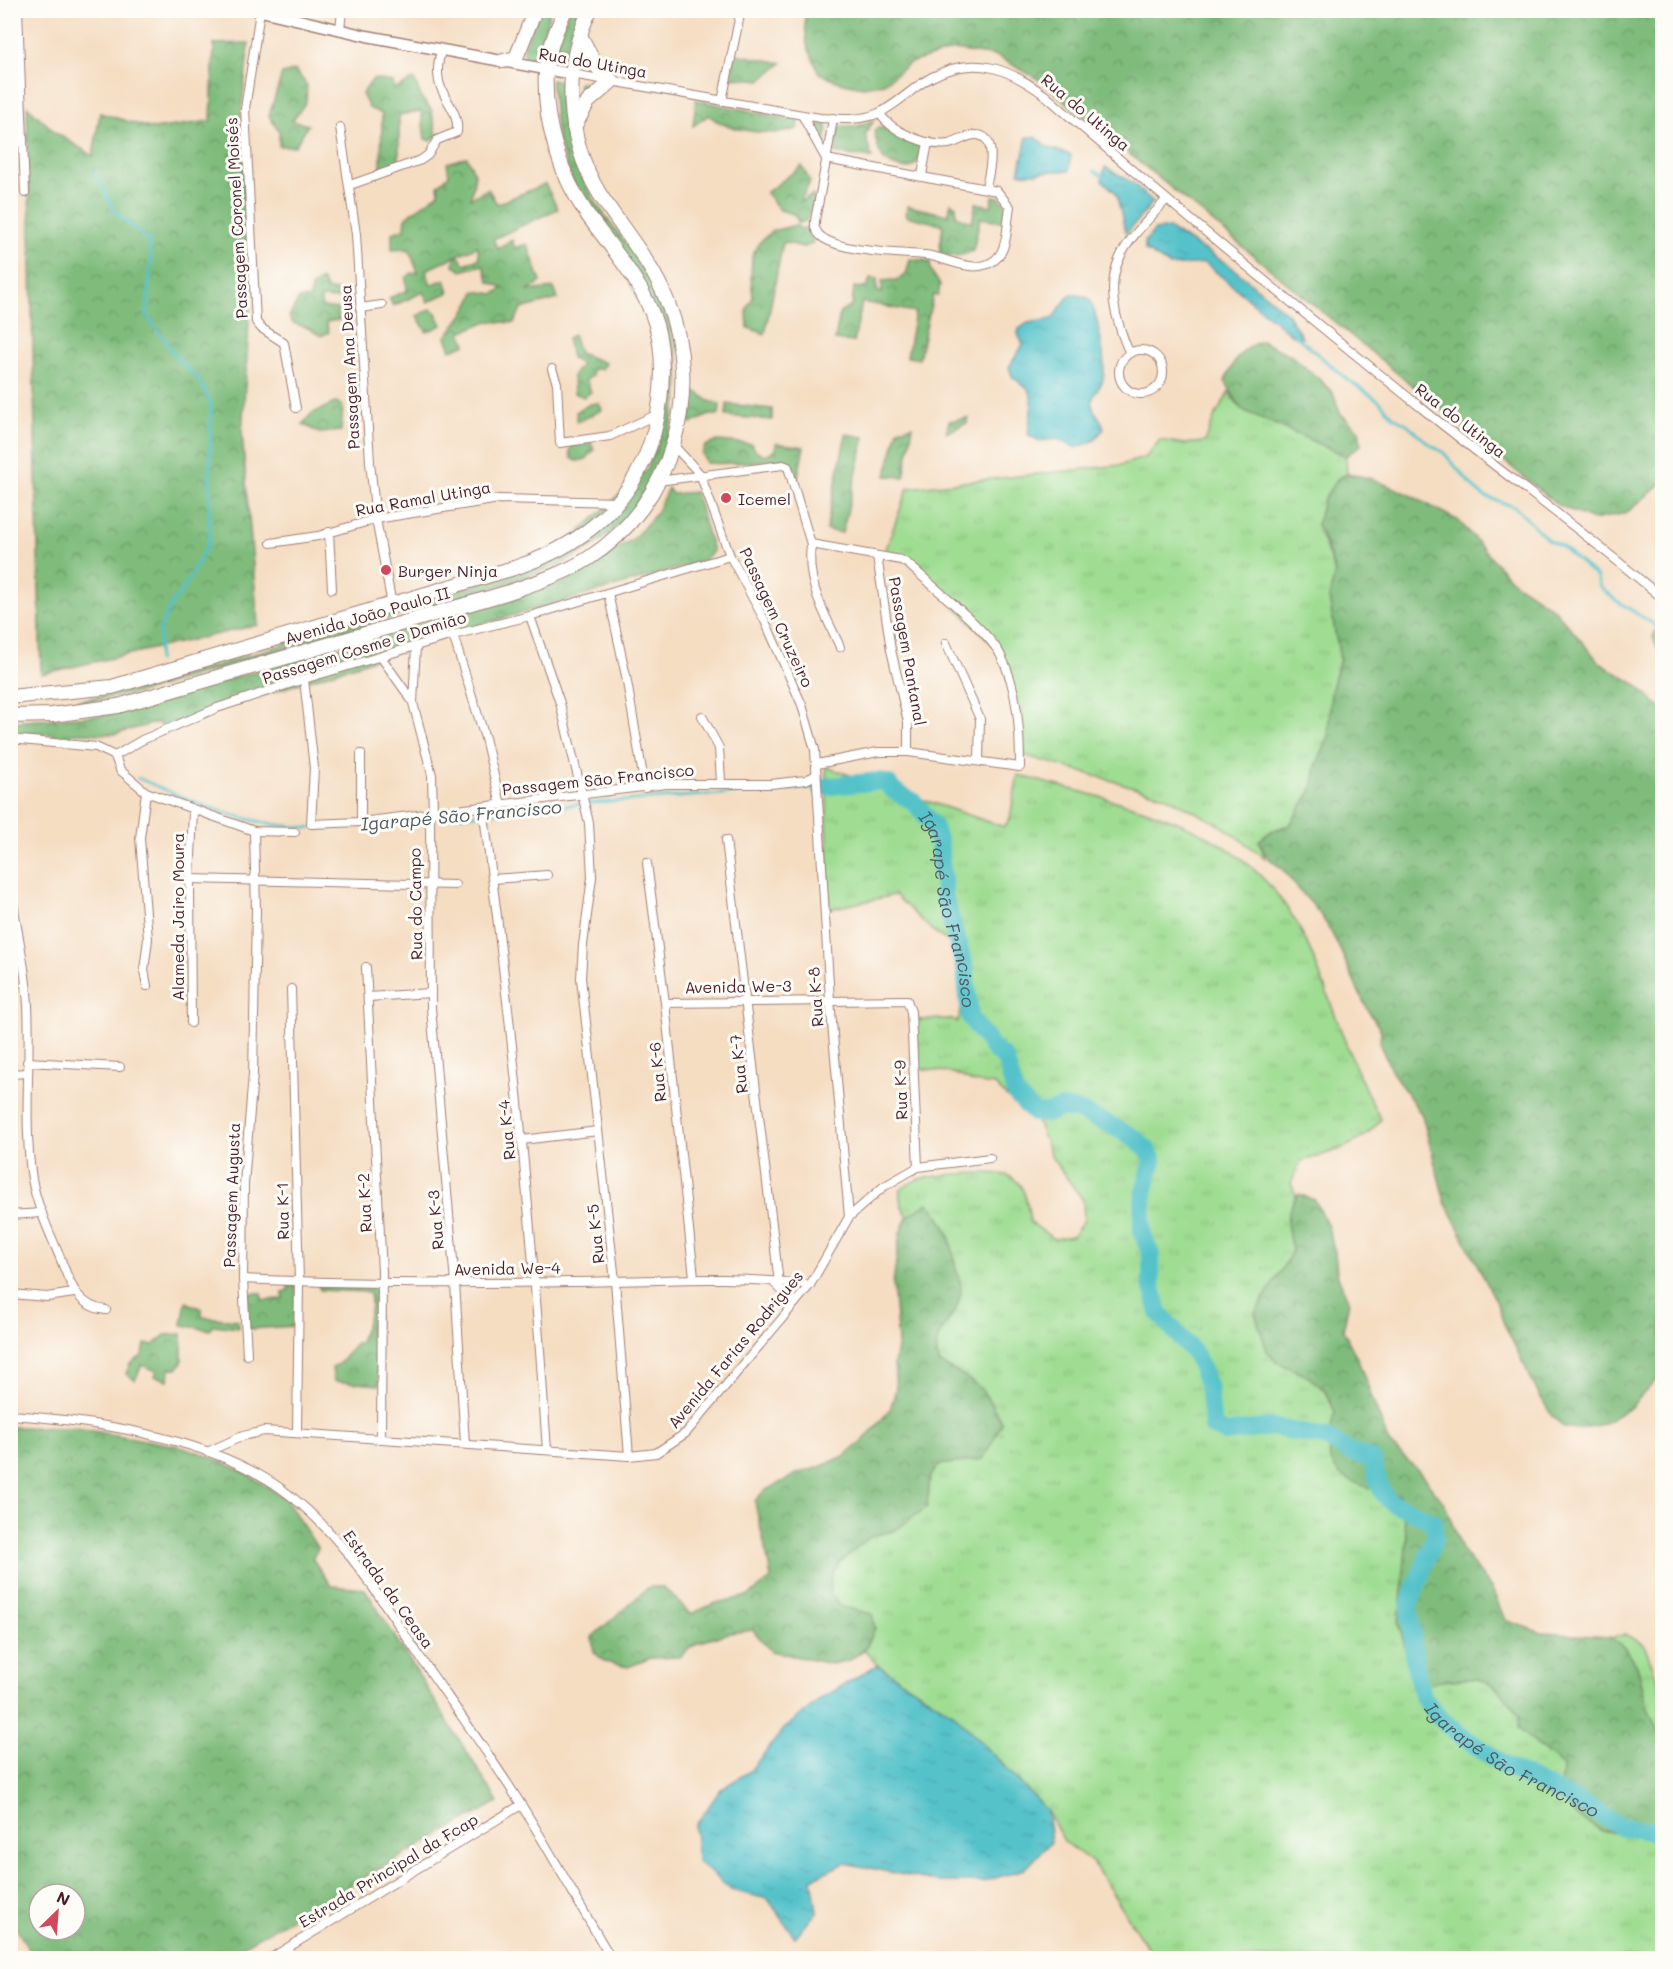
<svg xmlns="http://www.w3.org/2000/svg" width="1673" height="1969" viewBox="0 0 1673 1969" font-family="Mali,sans-serif">
  <style>
    .grass { fill: url(#grass-tufts); stroke: #747e5e; stroke-width: 1.5 }
    .forest { fill: url(#forest-crowns); stroke: #646e54; stroke-width: 1.5; fill-rule: evenodd }
    .water { fill: url(#water-ripples); stroke: #4f707a; stroke-width: 1.5 }
    .lines { fill: none; stroke-linecap: round; stroke-linejoin: round }
    .stream { stroke: #54c2ca; stroke-width: 3 }
    .river { stroke: #54c2ca; stroke-width: 18 }
    .minor-casing { stroke: #a07e76; stroke-width: 10 }
    .tertiary-casing { stroke: #a07e76; stroke-width: 13 }
    .primary-casing { stroke: #a07e76; stroke-width: 16 }
    .minor { stroke: #fff; stroke-width: 8 }
    .tertiary { stroke: #fff; stroke-width: 10 }
    .primary { stroke: #fff; stroke-width: 14 }
    .poi-dot { fill: #d1495b; stroke: #fdfcf7; stroke-width: 2 }
    .labels { text-anchor: middle; dominant-baseline: central; stroke-width: 6; stroke-linejoin: round; paint-order: stroke }
    .street-label { font-size: 16px; fill: #4a1f2b; stroke: #fdfcf7 }
    .poi-label { font-size: 16px; fill: #4a1f2b; stroke: #fdfcf7; text-anchor: start }
    .water-label { font-size: 18px; font-style: italic; fill: #4e5863; stroke: #fdfcf7 }
  </style>
  <defs>
    <pattern id="grass-tufts" width="24" height="20" patternUnits="userSpaceOnUse" patternTransform="scale(1.5)"><rect width="24" height="20" fill="#9fdd92"/><path d="M3 7l-1-3M5 7V3M7 7l1-3M15 17l-1-3M17 17v-4M19 17l1-3" fill="none" stroke="#8abd7e"/></pattern>
    <pattern id="forest-crowns" width="20" height="18" patternUnits="userSpaceOnUse" patternTransform="scale(1.5)"><rect width="20" height="18" fill="#7fbc7c"/><path d="M2 6a3 3 0 1 1 6 0M12 15a3 3 0 1 1 6 0" fill="none" stroke="#6a9866"/></pattern>
    <pattern id="water-ripples" width="26" height="14" patternUnits="userSpaceOnUse" patternTransform="scale(1.5)"><rect width="26" height="14" fill="#54c2ca"/><path d="M2 4q2-2 4 0t4 0M15 11q2-2 4 0t4 0" fill="none" stroke="#4ba6ae"/></pattern>
  </defs>
  <rect width="100%" height="100%" fill="#fdfcf7"/>
  <filter id="ink" filterUnits="userSpaceOnUse"><feTurbulence type="fractalNoise" baseFrequency=".0167" numOctaves="2"/><feDisplacementMap in="SourceGraphic" scale="12" xChannelSelector="R" yChannelSelector="G"/><feConvolveMatrix kernelMatrix="1 2 1 2 8 2 1 2 1" color-interpolation-filters="sRGB"/></filter>
  <filter id="wash" filterUnits="userSpaceOnUse"><feTurbulence type="fractalNoise" baseFrequency=".008" numOctaves="4" result="noise"/><feDisplacementMap in="SourceGraphic" scale="24" xChannelSelector="R" yChannelSelector="G"/><feGaussianBlur stdDeviation="1.35" result="paint"/><feColorMatrix in="noise" values="0 0 0 0 0 0 0 0 0 0 0 0 0 0 0 0 0 1.4 0 .05"/><feComposite in="paint" operator="in"/></filter>
  <g filter="url(#wash)">
    <rect width="100%" height="100%" fill="#f5ddc2"/>
    <!-- grass -->
    <g class="grass">
      <path d="M1229 392 1241 409 1346 456 1347 474 1337 479 1317 525 1335 573 1329 598 1340 659 1331 693 1328 739 1316 766 1312 790 1290 825 1271 831 1259 841 1265 858 1222 826 1165 796 1023 755 1004 665 998 650 911 562 884 554 908 488 1121 465 1146 457 1160 440 1184 444 1205 442 1214 418Z"/>
      <path d="M826 767 1004 827 1010 818 1018 775C1141 810 1254 820 1311 952 1334 1008 1351 1067 1381 1119 1362 1146 1330 1153 1301 1161L1291 1183 1305 1220 1327 1346 1440 1555 1522 1638 1590 1643 1626 1634 1644 1645 1662 1690V1958H1154L1093 1863 1064 1841 1047 1811 954 1714 877 1665 803 1574 879 1488 924 1231C909 1218 898 1210 900 1190 907 1185 915 1179 924 1178 941 1175 996 1169 1011 1177 1026 1185 1028 1207 1030 1222L1054 1239 1073 1236 1084 1220 1083 1200 1052 1158 1039 1126 1031 1115 1020 1110 995 1085 973 1082 953 1073 919 1068 914 1020 950 1019 958 1022C965 991 967 977 960 945 939 943 911 909 895 895L829 909Z"/>
    </g>
    <!-- forest -->
    <g class="forest">
      <path d="M539 11H550L536 59 524 56V47Z"/>
      <path d="M568 11H579L568 40 562 66 550 64Z"/>
      <path d="M804 11H1662V483L1626 513 1593 520 1558 505 1038 79 997 56 953 50 910 63 884 83 863 87 839 82 819 73 807 45Z"/>
      <path d="M249 43 241 112 251 291 242 433 258 625 41 674 27 106 56 133 93 156 100 113 153 129 211 121 214 44Z"/>
      <path d="M735 54 782 63 761 80 731 77Z"/>
      <path d="M295 70 307 85 306 102 292 121 308 125 295 146H279V131L269 116 282 74Z"/>
      <path d="M373 79 393 82 394 90 414 79 422 99 431 109 437 135 431 141 425 139 421 111 399 115V162L381 169 382 114 369 108 362 94Z"/>
      <path d="M551 80 561 81C557 128 578 177 605 216 619 236 639 256 650 278 668 311 679 349 679 387 679 397 675 408 673 418 661 475 631 526 578 555 556 568 531 575 507 583L143 692 59 707H11L10 702 76 701 156 684 546 563 647 469 658 444 663 422 669 379 666 353 602 228 573 183 557 138Z"/>
      <path d="M579 82 596 84 582 98 578 107Z"/>
      <path d="M696 100 799 121 798 128C779 138 724 131 709 115L693 126Z"/>
      <path d="M874 120 865 135 872 158 835 153 839 126H858Z"/>
      <path d="M810 122 827 125 825 149Z"/>
      <path d="M878 127 901 134 921 146C920 151 919 161 915 165 906 173 886 165 881 155 877 148 876 139 874 131Z"/>
      <path d="M467 157 475 174 471 198 488 189 497 204 545 184 558 209 493 239 498 249 512 240 515 248 527 244 541 282 527 291 554 288 558 299 521 309 514 323 488 321 461 332 466 344 451 350 446 337C457 321 470 309 475 291L494 294 504 288 489 282 483 265 461 271 453 264 456 256 426 270 431 285 445 279 449 292 428 302 423 292 393 306 389 298 407 291 406 278 412 273H418L409 249 392 250V233L405 229 406 217 439 193 438 185 449 175 447 163ZM478 246 479 259 464 264 458 255Z"/>
      <path d="M802 166 810 182 800 202 813 195 814 203 806 221 799 223 794 214 780 210 766 193Z"/>
      <path d="M993 196 999 197 1006 205 1005 222 980 218 973 251C961 256 952 258 939 253L943 225 906 216 907 206 948 215 951 203 956 206V216L972 222 976 203 991 206Z"/>
      <path d="M796 225 801 229 808 227 813 244 803 247 783 242 765 334 748 328 747 309 753 297 751 278 752 256 759 243 772 231Z"/>
      <path d="M910 259 930 261 931 271 940 285 938 296 933 295 919 359 907 357 915 312 862 302 854 342 835 340 840 312 852 306 854 287 867 288 870 278 877 279V291L882 293V281L896 280 906 275Z"/>
      <path d="M321 280 327 289 337 291V299L321 298V307L337 309 339 320 326 322 329 332 321 336 308 328 293 323 289 317 299 299 310 298 311 288Z"/>
      <path d="M431 309 436 313 442 325 427 332 417 316Z"/>
      <path d="M573 335 579 353 605 363 602 369H593L592 376 586 380 591 392 584 397 574 393 573 376 581 364 571 358 567 338Z"/>
      <path d="M1261 341 1290 355 1318 378 1333 393 1340 413 1359 430 1361 445 1346 456 1241 409 1225 381C1234 361 1240 349 1261 341Z"/>
      <path d="M697 392 709 401 720 404 719 415H709L690 424 691 394Z"/>
      <path d="M337 402 343 407 341 431 319 433 303 424 311 414Z"/>
      <path d="M599 403 602 410 577 422 576 412 590 404Z"/>
      <path d="M727 404 772 409V420L726 416Z"/>
      <path d="M968 418 967 423 946 433 949 421Z"/>
      <path d="M913 426 904 477 886 476 898 429Z"/>
      <path d="M846 434 865 437 842 533 826 530Z"/>
      <path d="M718 441 752 444 755 450 764 455 775 451 776 443 804 447 797 481 783 459C757 461 732 465 706 463L702 454 705 446Z"/>
      <path d="M591 443 594 450 586 459 577 461 571 458 570 450 573 444Z"/>
      <path d="M1347 474 1370 478 1406 493 1459 521 1510 579 1555 610 1600 663 1637 685 1662 709V1374L1631 1407 1603 1424 1577 1429 1564 1427 1552 1416 1537 1391 1504 1324 1496 1301 1445 1202 1422 1115 1392 1072 1380 1045 1381 1030C1352 992 1344 941 1312 904 1303 894 1296 887 1288 876 1276 859 1269 866 1259 841L1271 831 1290 825 1312 790 1316 766 1328 739 1331 693 1340 659 1329 598 1335 573 1327 547 1317 525 1323 500 1337 479Z"/>
      <path d="M668 488 672 494 695 492 713 551 704 561 476 626 161 728 159 722 115 734 73 733 69 739 46 733 38 738 11 736 10 722 106 715 563 582 633 539 655 515Z"/>
      <path d="M1662 617V660L1653 637Z"/>
      <path d="M1298 1194 1315 1200 1327 1224 1335 1252 1337 1274 1349 1302 1343 1330 1358 1360 1389 1443 1416 1468 1445 1504 1462 1550 1492 1589 1505 1620 1542 1633 1610 1637 1627 1650 1637 1665 1647 1706 1662 1740V1840L1627 1833 1602 1831 1577 1817 1560 1793 1562 1766 1518 1729 1520 1716C1488 1670 1480 1677 1428 1683L1409 1667 1399 1623 1407 1537 1399 1495 1382 1494 1380 1490C1329 1480 1320 1460 1335 1412L1324 1389 1307 1376 1276 1362 1267 1351 1255 1313 1292 1252C1288 1227 1282 1216 1298 1194Z"/>
      <path d="M928 1203C948 1222 952 1243 956 1269 958 1276 962 1285 961 1292 957 1325 928 1327 939 1363 975 1381 983 1385 1002 1423L983 1459 939 1465 930 1477 927 1507 894 1531 871 1536 839 1563 831 1577V1595L840 1606 872 1614 875 1628 866 1648 850 1660 831 1664 771 1651 753 1630 729 1633 697 1643 679 1657 651 1658 628 1667 605 1662 594 1652 592 1637 649 1587H663L691 1614 716 1603 748 1596 771 1579C768 1552 759 1528 755 1501L764 1491 799 1473 820 1467 844 1456 863 1441 890 1410 896 1389 894 1364 898 1342 893 1284 900 1233 907 1217Z"/>
      <path d="M288 1284 296 1285 295 1326 249 1329 244 1301 252 1293H262V1300L283 1299V1292L288 1290Z"/>
      <path d="M318 1285 376 1287 379 1385 334 1381 332 1368 341 1362 356 1343H360C363 1328 376 1308 369 1292L320 1290Z"/>
      <path d="M186 1302 202 1309V1317L238 1320V1328L213 1325 210 1330 182 1325Z"/>
      <path d="M182 1334V1362L177 1369H170L168 1380 155 1376 157 1371 142 1365 135 1380 126 1374 130 1364 143 1355 145 1344 154 1345 165 1335Z"/>
      <path d="M10 1427 77 1428 183 1447 201 1453 242 1471 285 1498 318 1549 312 1558 331 1586 365 1589 498 1802 221 1958H34L10 1918ZM39 1894H75V1930H39Z"/>
    </g>
    <!-- water -->
    <g class="water">
      <path d="M1027 137H1036L1047 147 1071 155 1069 171C1051 169 1036 175 1019 173Z"/>
      <path d="M1105 167 1132 182 1153 202 1126 234 1116 193 1102 180Z"/>
      <path d="M1168 228 1229 265 1287 313 1302 337 1292 335 1205 263 1170 266 1145 250V241L1155 230Z"/>
      <path d="M1074 294 1088 298C1097 308 1107 365 1103 379 1101 388 1091 395 1092 404 1093 413 1103 419 1104 429L1093 441 1076 448 1058 439 1039 441 1028 434 1032 403 1030 391 1012 376 1009 367 1023 345 1018 334 1019 329 1028 323 1052 319 1068 297Z"/>
      <path d="M877 1665 954 1714 1047 1811 1051 1842 1025 1869 982 1882H938L845 1863 812 1878 817 1912 795 1937 768 1899 731 1890 697 1861 695 1826 721 1789 750 1771 785 1728 822 1698Z"/>
    </g>
    <g class="lines">
      <!-- stream -->
      <g class="stream">
        <path d="M1094 171 1105 177"/>
        <path d="M94 172 115 212 148 240 151 261 147 316 180 361 200 381 211 405 209 542 184 588 171 605 160 629 158 661"/>
        <path d="M1295 335 1348 380 1378 400 1394 417 1407 424 1428 443 1444 453 1474 488 1484 496 1515 507 1548 540 1561 546 1596 576 1600 587 1614 599 1655 625 1662 634"/>
        <path d="M138 778C194 803 248 826 311 828"/>
        <path d="M392 822 592 803 821 787"/>
        <path d="M317 828 349 826"/>
      </g>
      <!-- river -->
      <path class="river" id="s1" d="M821 787 879 781 889 784 891 789 914 802 933 825 939 843 945 899 965 968 970 1017 994 1050 1005 1058 1015 1093 1034 1113 1045 1114 1062 1108 1076 1110 1108 1124 1133 1137 1147 1149 1153 1160 1144 1192 1142 1214V1232L1151 1255V1284L1159 1313 1196 1355 1208 1385 1213 1427 1225 1433 1272 1427 1327 1438 1350 1452 1373 1460C1384 1518 1396 1497 1434 1523L1435 1537 1409 1605 1415 1664 1422 1696 1438 1716 1456 1732 1505 1766 1589 1807 1622 1827 1662 1833"/>
    </g>
  </g>
  <g filter="url(#ink)">
    <g class="lines">
      <!-- minor casing -->
      <g class="minor-casing">
        <g id="minor">
          <path d="M18 10 25 193"/>
          <path d="M260 11 245 109 256 322 261 328 284 343 296 408"/>
          <path d="M340 30 342 10"/>
          <path d="M572 74 820 118C840 119 861 121 879 113 898 104 914 86 932 77 976 54 1010 69 1046 96 1173 207 1303 313 1434 418 1510 479 1589 535 1662 598"/>
          <path d="M722 101 741 10"/>
          <path d="M879 113C891 131 927 147 949 144 958 142 967 135 976 135 999 135 989 174 986 187"/>
          <path d="M802 115 826 159 997 191 1010 207C1007 222 1008 249 996 259 975 277 947 257 925 255 904 253 819 253 815 227 814 219 818 207 819 200 824 173 829 145 833 118"/>
          <path d="M340 127 356 234 370 462 376 519 392 605"/>
          <path d="M922 175 928 142"/>
          <path d="M350 185 421 160 428 155 437 140 457 132C460 101 428 96 441 51"/>
          <path d="M360 308 382 305"/>
          <circle cx="1141" cy="372" r="22"/>
          <path d="M1130 353C1123 341 1120 328 1116 314 1103 259 1133 237 1166 200"/>
          <path d="M552 369 557 383 560 443 610 436 658 414"/>
          <path d="M674 446 700 474 730 556 765 621 802 705 815 750 830 1000 849 1217"/>
          <path d="M658 481 783 465 788 467 811 544 901 560 908 564C931 585 986 629 1000 654 1018 687 1020 731 1020 767L908 752H878L817 764"/>
          <path d="M329 532 332 589"/>
          <path d="M271 543 318 536 376 519 499 499 618 502"/>
          <path d="M811 544C806 585 824 611 840 647"/>
          <path d="M877 556 891 650 908 722V752"/>
          <path d="M608 593 626 676 645 788"/>
          <path d="M530 616 560 703 589 823 592 877 583 945 581 978 615 1281 629 1456"/>
          <path d="M453 635 485 738 501 805"/>
          <path d="M946 643 980 719 979 760"/>
          <path d="M416 646 413 703 432 775 433 813"/>
          <path d="M381 657 413 702"/>
          <path d="M304 679 314 768 311 824 361 822 666 784H771L806 780 816 775"/>
          <path d="M702 716 719 748 721 782"/>
          <path d="M10 739 96 747 115 756 142 740 217 708 304 679 453 635 530 616 730 556"/>
          <path d="M115 756 120 770 146 792 254 831 295 832"/>
          <path d="M146 792 140 838 148 939 144 970 147 986"/>
          <path d="M483 808C512 1021 533 1235 547 1450"/>
          <path d="M430 814 431 1008 455 1283 465 1444"/>
          <path d="M361 822V754"/>
          <path d="M726 840 779 1283"/>
          <path d="M647 863 665 1003 694 1277"/>
          <path d="M10 879C14 922 26 963 28 1006 31 1062 23 1122 32 1179 37 1207 50 1233 61 1260 70 1283 77 1307 106 1310"/>
          <path d="M190 879 455 885"/>
          <path d="M493 879 547 875"/>
          <path d="M366 967 382 1272 381 1439"/>
          <path d="M291 989 299 1281 297 1432"/>
          <path d="M368 997 431 993"/>
          <path d="M665 1003 907 1000 911 1012 918 1167"/>
          <path d="M191 1023 190 879 193 811"/>
          <path d="M27 1062 120 1067"/>
          <path d="M10 1074 28 1073"/>
          <path d="M522 1140 598 1131"/>
          <path d="M10 1215 42 1213"/>
          <path d="M243 1279C353 1284 464 1284 574 1282 653 1281 732 1274 810 1285"/>
          <path d="M774 1283 795 1303"/>
          <path d="M10 1294 47 1297 74 1293"/>
          <path d="M247 1355 243 1279 244 1184 253 1074 256 910 254 831"/>
          <path d="M10 1415C97 1421 211 1438 283 1490 341 1532 380 1598 420 1657 454 1706 490 1755 522 1806 553 1856 581 1908 611 1958"/>
          <path d="M207 1452 243 1436 264 1431 629 1456 656 1453 686 1433 795 1303 810 1285 849 1217 883 1187 918 1167 990 1158"/>
          <path d="M271 1958 521 1805"/>
        </g>
      </g>
      <!-- tertiary casing -->
      <g class="tertiary-casing">
        <path id="tertiary" d="M257 10 367 36 572 74"/>
      </g>
      <!-- primary casing -->
      <g class="primary-casing">
        <g id="primary">
          <path d="M503 61 516 58 535 10"/>
          <path d="M574 127 588 102 612 81 596 66 580 35"/>
          <path d="M10 697 112 687 514 568C595 542 649 488 660 401 663 376 663 349 656 325 644 284 613 250 589 217 560 176 543 121 546 71 547 52 557 28 565 10"/>
          <path d="M10 716 52 715 118 706 506 593C535 583 564 574 589 558 673 504 704 391 667 301 651 261 622 229 599 193 566 138 562 68 590 10"/>
        </g>
      </g>
      <!-- minor -->
      <use href="#minor" class="minor"/>
      <!-- tertiary -->
      <use href="#tertiary" class="tertiary"/>
      <!-- primary -->
      <use href="#primary" class="primary"/>
    </g>
  </g>
  <!-- markers -->
  <g class="poi-dot">
    <circle cx="726" cy="498" r="6"/>
    <circle cx="386" cy="570" r="6"/>
  </g>
  <g class="labels">
    <!-- street labels -->
    <g class="street-label">
      <text transform="translate(593 62) rotate(10)">Rua do Utinga</text>
      <text transform="translate(1086 112) rotate(40)">Rua do Utinga</text>
      <text transform="translate(236 218) rotate(-93)">Passagem Coronel Moisés</text>
      <text transform="translate(349 367) rotate(-93)">Passagem Ana Deusa</text>
      <text transform="translate(1461 420) rotate(38)">Rua do Utinga</text>
      <text transform="translate(423 498) rotate(-10)">Rua Ramal Utinga</text>
      <text transform="translate(367 615) rotate(-16)">Avenida João Paulo II</text>
      <text transform="translate(777 617) rotate(65)">Passagem Cruzeiro</text>
      <text transform="translate(364 647) rotate(-17)">Passagem Cosme e Damião</text>
      <text transform="translate(908 651) rotate(80)">Passagem Pantanal</text>
      <text transform="translate(598 779) rotate(-6)">Passagem São Francisco</text>
      <text transform="translate(415 904) rotate(-91)">Rua do Campo</text>
      <text transform="translate(177 917) rotate(-90)">Alameda Jairo Moura</text>
      <text transform="translate(738 986) rotate(-1)">Avenida We-3</text>
      <text transform="translate(815 997) rotate(-94)">Rua K-8</text>
      <text transform="translate(738 1064) rotate(-97)">Rua K-7</text>
      <text transform="translate(657 1072) rotate(-96)">Rua K-6</text>
      <text transform="translate(900 1090) rotate(-92)">Rua K-9</text>
      <text transform="translate(506 1130) rotate(-96)">Rua K-4</text>
      <text transform="translate(231 1195) rotate(-88)">Passagem Augusta</text>
      <text transform="translate(364 1203) rotate(-93)">Rua K-2</text>
      <text transform="translate(282 1211) rotate(-91)">Rua K-1</text>
      <text transform="translate(435 1220) rotate(-95)">Rua K-3</text>
      <text transform="translate(595 1234) rotate(-96)">Rua K-5</text>
      <text transform="translate(507 1268) rotate(-1)">Avenida We-4</text>
      <text transform="translate(735 1349) rotate(-50)">Avenida Farias Rodrigues</text>
      <text transform="translate(389 1589) rotate(54)">Estrada da Ceasa</text>
      <text transform="translate(388 1870) rotate(-31)">Estrada Principal da Fcap</text>
    </g>
    <!-- poi labels -->
    <g class="poi-label">
      <text x="738" y="498">Icemel</text>
      <text x="398" y="570">Burger Ninja</text>
    </g>
    <!-- water labels -->
    <g class="water-label">
      <text transform="translate(461 815) rotate(-5)">Igarapé São Francisco</text>
      <text stroke="none"><textPath href="#s1" startOffset="216">Igarapé São Francisco</textPath></text>
      <text stroke="none"><textPath href="#s1" startOffset="1424">Igarapé São Francisco</textPath></text>
    </g>
  </g>
  <!-- margin -->
  <rect width="1673" height="1969" fill="none" stroke="#fdfcf7" stroke-width="36"/>
  <!-- north arrow -->
  <g transform="translate(57 1912) rotate(25)"><circle r="28" fill="#fdfcf7" stroke="#b5a4a5" stroke-width="1.5"/>
  <path d="M0-4.5L10 22L0 15L-10 22Z" fill="#d1495b"/>
  <text y="-9" font-size="16" font-weight="bold" text-anchor="middle" fill="#4a1f2b">N</text>
  </g>
</svg>
